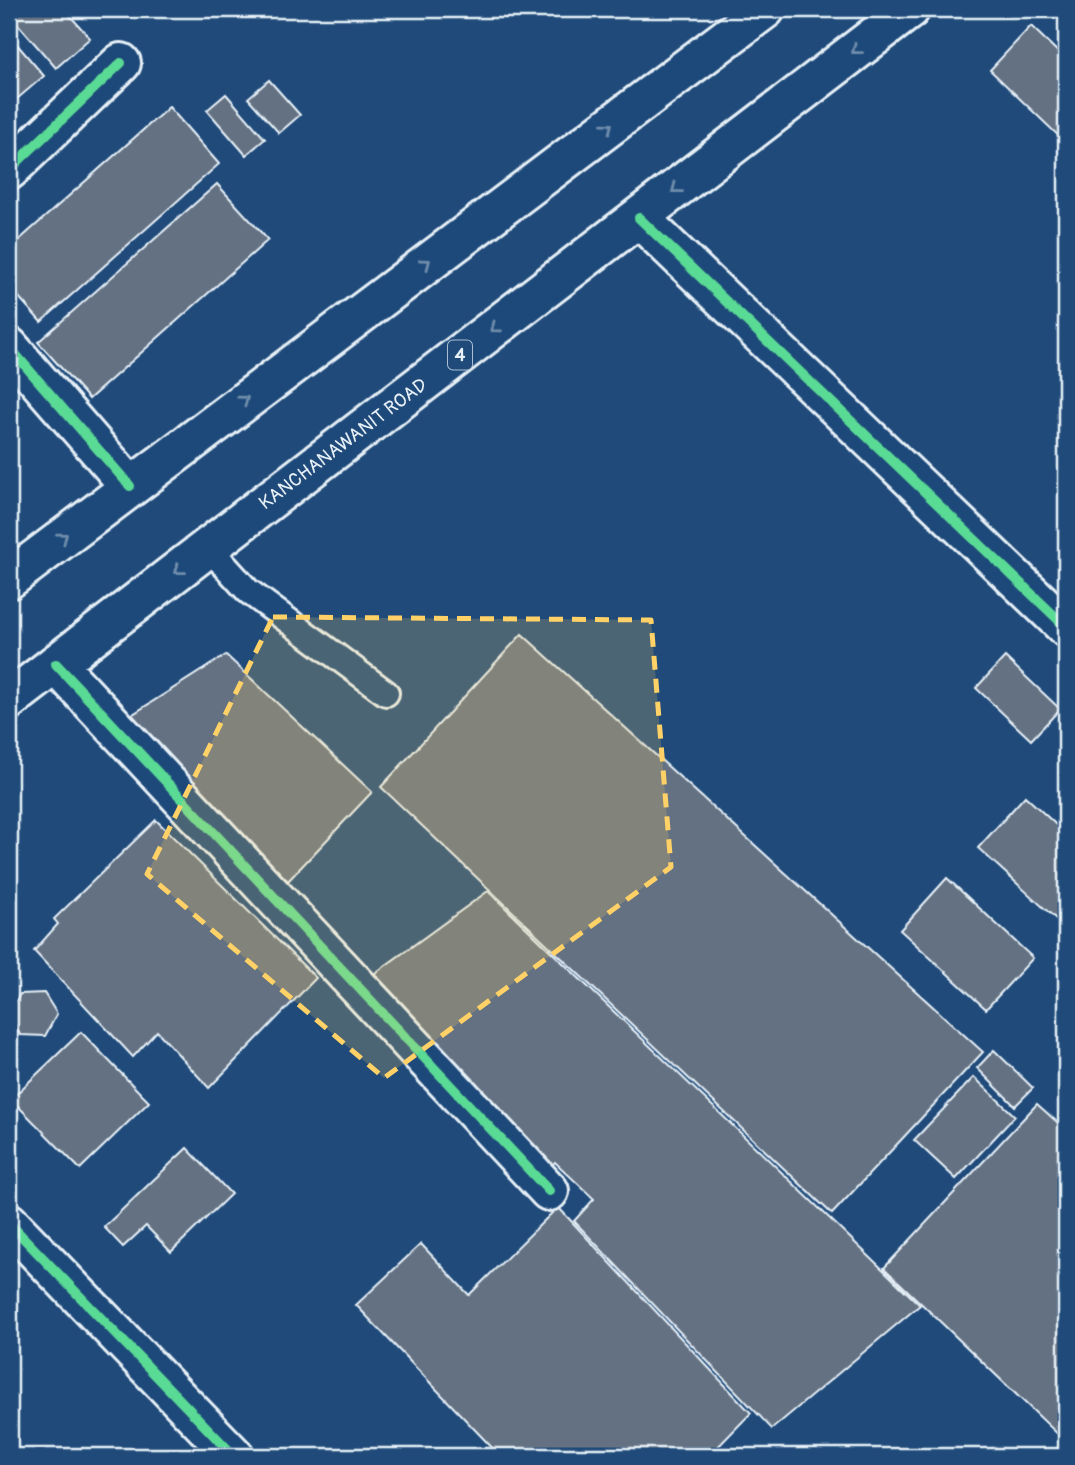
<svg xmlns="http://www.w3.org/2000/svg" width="1075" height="1465" viewBox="0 0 1075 1465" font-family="Pangolin,sans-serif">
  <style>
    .building { fill: #637182; stroke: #e8f1f8; stroke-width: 2 }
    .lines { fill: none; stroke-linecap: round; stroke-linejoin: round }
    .lane-casing { stroke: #e8f1f8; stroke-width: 30 }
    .street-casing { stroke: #e8f1f8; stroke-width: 44 }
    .highway-casing { stroke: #e8f1f8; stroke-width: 44 }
    .lane { stroke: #1f4a7a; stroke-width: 24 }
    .street { stroke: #1f4a7a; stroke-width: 38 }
    .highway { stroke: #1f4a7a; stroke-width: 38 }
    .cycleway-casing { stroke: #1f4a7a; stroke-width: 15 }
    .cycleway { stroke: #5adb95; stroke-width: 10 }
    .oneway { stroke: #6f8dac }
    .marked { fill: #ffd166; fill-opacity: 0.2; stroke: #ffd166; stroke-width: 5; stroke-dasharray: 14 9; stroke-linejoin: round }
    .labels { text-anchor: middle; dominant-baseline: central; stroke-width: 5; stroke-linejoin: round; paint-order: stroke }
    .shield { fill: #1f4a7a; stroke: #acbfd2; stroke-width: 2 }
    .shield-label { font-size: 18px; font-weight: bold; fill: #e8f1f8 }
    .street-label { font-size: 19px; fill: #e8f1f8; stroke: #1f4a7a }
  </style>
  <rect width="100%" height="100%" fill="#1f4a7a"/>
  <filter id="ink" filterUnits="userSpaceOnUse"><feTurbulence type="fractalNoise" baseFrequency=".0143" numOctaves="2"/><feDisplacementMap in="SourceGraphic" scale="14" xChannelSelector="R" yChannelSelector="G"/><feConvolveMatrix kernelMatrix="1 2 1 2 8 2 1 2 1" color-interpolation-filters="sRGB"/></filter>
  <g filter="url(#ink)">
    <!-- building -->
    <g class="building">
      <path d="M11 9H64L90 38 56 68 9 14Z"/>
      <path d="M1031 26 1066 60V143L990 70Z"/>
      <path d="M9 35 44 76 10 105 9 103Z"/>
      <path d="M269 80 300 115 279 133 248 98Z"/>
      <path d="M226 94 265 139 246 155 207 110Z"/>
      <path d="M169 107 219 164 41 322 9 286V249Z"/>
      <path d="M217 184 268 240 89 399 38 342Z"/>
      <path d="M522 634 983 1052 832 1214 381 787Z"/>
      <path d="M226 655 372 792 288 881 119 723Z"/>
      <path d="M1005 657 1060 709 1031 740 976 688Z"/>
      <path d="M1025 796 1066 834V928L978 848Z"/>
      <path d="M156 820 316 978 209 1088 157 1031 133 1057 34 951 58 924 54 919Z"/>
      <path d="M947 878 1033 958 986 1009 900 930Z"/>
      <path d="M488 891 920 1305 772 1429 574 1221 594 1199 555 1162 544 1172 363 982Z"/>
      <path d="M44 993 57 1014 45 1036 20 1035 9 1012 20 994Z"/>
      <path d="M81 1032 149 1102 80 1169 11 1099Z"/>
      <path d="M994 1050 1033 1088 1015 1106 977 1068Z"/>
      <path d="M974 1077 1015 1116 956 1179 914 1140Z"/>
      <path d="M1037 1104 1066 1130V1442L884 1268Z"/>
      <path d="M187 1148 231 1194 171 1252 146 1226 123 1247 104 1227Z"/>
      <path d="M558 1207 751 1413 709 1456H500L356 1305 421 1244 469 1295Z"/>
    </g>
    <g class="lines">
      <!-- lane casing -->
      <g class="lane-casing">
        <path id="lane" d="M208 547 248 591 386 693"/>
      </g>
      <!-- street casing -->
      <g class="street-casing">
        <g id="street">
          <path d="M9 170 121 63"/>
          <path d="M639 218 1066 627"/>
          <path d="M9 347 130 486"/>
          <path d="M56 664 549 1191"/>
          <path d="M9 1223 234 1456"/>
        </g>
      </g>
      <!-- highway casing -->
      <g class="highway-casing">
        <g id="highway">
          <path d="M9 579 765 9"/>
          <path d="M9 700 910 9"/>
        </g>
      </g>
      <!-- lane -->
      <use href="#lane" class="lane"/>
      <!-- street -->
      <use href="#street" class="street"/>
      <!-- highway -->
      <use href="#highway" class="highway"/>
      <!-- cycleway casing -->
      <g class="cycleway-casing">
        <g id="cycleway">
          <path d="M9 170 121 63"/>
          <path d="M639 218 1066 627"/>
          <path d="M9 347 130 486"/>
          <path d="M56 664 549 1191"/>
          <path d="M9 1223 234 1456"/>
        </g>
      </g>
      <!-- cycleway -->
      <use href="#cycleway" class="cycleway"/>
    </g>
    <!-- one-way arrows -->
    <defs><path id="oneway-chevron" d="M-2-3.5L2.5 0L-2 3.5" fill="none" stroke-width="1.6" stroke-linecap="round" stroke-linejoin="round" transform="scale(1.75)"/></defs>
    <g class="oneway">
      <use href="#oneway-chevron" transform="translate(856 50) rotate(142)"/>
      <use href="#oneway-chevron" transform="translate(608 127) rotate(-37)"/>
      <use href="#oneway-chevron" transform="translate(676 189) rotate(142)"/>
      <use href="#oneway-chevron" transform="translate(426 263) rotate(-37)"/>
      <use href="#oneway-chevron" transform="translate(495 328) rotate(143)"/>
      <use href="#oneway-chevron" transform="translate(244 400) rotate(-37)"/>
      <use href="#oneway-chevron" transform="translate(63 537) rotate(-37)"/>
      <use href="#oneway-chevron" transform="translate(179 570) rotate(142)"/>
    </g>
  </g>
  <!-- marked area -->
  <path class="marked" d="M273 617 651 620 671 867 384 1078 147 874Z"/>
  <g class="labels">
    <!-- shield labels -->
    <rect class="shield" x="448" y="340.5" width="24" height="29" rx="5"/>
    <g class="shield-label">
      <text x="460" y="355">4</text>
    </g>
    <!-- street labels -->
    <g class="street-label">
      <text transform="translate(343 444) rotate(-37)">KANCHANAWANIT ROAD</text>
    </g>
  </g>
  <!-- margin -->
  <rect width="1075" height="1465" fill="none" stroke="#1f4a7a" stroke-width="35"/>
  <rect x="18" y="18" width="1040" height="1430" fill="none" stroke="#e8f1f8" stroke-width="2.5" filter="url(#ink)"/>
</svg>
